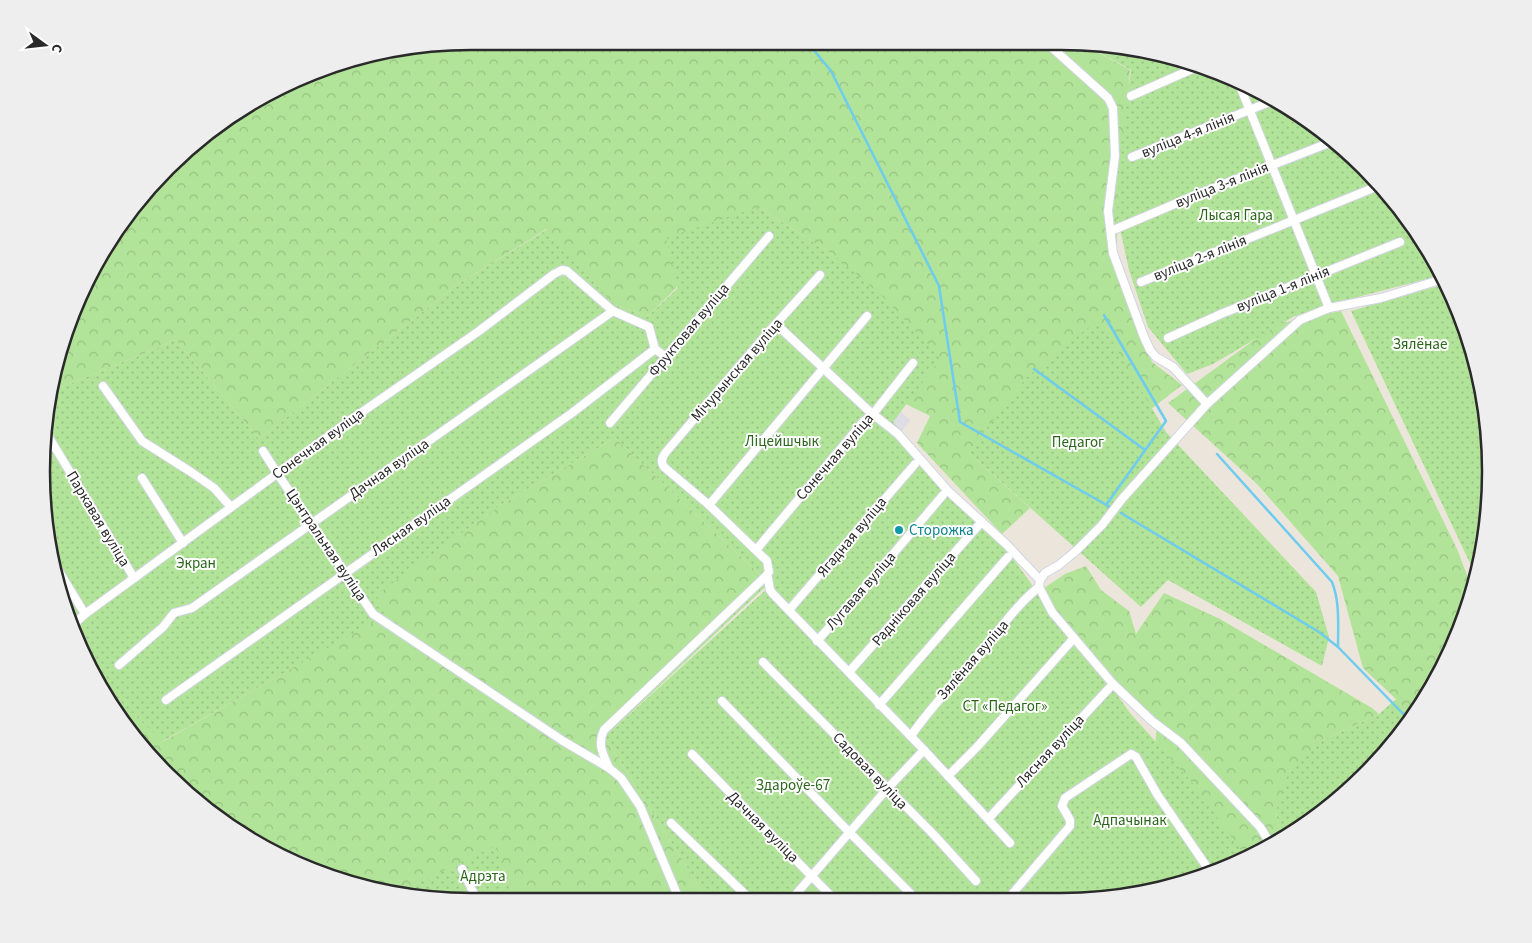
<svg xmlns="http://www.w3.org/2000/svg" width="1532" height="943" viewBox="0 0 1532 943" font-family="'Source Sans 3',sans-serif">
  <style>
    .industrial { fill: #dedce4 }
    .forest { fill: url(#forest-crowns) }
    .garden { fill: url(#garden-dots) }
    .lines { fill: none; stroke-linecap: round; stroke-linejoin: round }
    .stream { stroke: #6eccef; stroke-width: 2.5 }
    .street-casing { stroke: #d1d4e3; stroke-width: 10 }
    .street { stroke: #fff; stroke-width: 8 }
    .culture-dot { fill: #0f9aa8; stroke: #fff; stroke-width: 2 }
    .labels { text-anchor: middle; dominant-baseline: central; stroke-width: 4; stroke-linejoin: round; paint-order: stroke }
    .street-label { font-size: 15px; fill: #2a2a2a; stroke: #fff }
    .park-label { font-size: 15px; fill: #2a671a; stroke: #fff }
    .culture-label { font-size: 15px; fill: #0d838f; stroke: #fff; text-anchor: start }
    .rim { fill: none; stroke: #2a2a2a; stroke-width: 2.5 }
  </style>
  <defs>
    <pattern id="forest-crowns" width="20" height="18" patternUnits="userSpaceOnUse" patternTransform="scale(1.25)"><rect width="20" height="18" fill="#b1e398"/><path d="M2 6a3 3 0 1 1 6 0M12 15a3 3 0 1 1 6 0" fill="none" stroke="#98c383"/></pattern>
    <pattern id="garden-dots" width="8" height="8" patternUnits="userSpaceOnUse" patternTransform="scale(1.25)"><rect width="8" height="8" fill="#b1e398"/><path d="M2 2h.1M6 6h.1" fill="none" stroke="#98c383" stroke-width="1.8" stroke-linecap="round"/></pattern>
  </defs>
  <rect width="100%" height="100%" fill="#ece5db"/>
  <!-- industrial -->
  <path class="industrial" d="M900 411 910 420 901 432 892 422Z"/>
  <!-- forest -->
  <g class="forest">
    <path d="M472 41 1085 45 1130 70 1115 264 1152 362 1182 385 1150 410 968 452 1030 508 1002 534 917 443 930 416 906 404 940 358 835 256 758 207 647 317 611 302 547 229 458 284 259 439 176 340 55 390 64 333 114 232 210 130 333 64Z"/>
    <path d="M1341 311 1457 549 1473 591 1447 662 1412 718 1396 699 1363 668 1338 576 1257 484 1168 403 1276 324Z"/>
    <path d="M615 438 771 585 763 589 605 737 707 899H516L495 847 397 893 337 877 334 873 330 875 307 869 210 813 114 711 101 685 164 741 387 614 375 595 505 502Z"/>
    <path d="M1086 566 1101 590 1129 611 1136 634 1164 593 1220 619 1372 708 1379 714 1321 741 1276 812 1281 840 1275 844 1237 862 1155 748 1157 724 1072 641 1044 588 1065 574Z"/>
  </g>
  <!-- garden -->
  <g class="garden">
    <path d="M1086 45H1116L1225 74 1322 130 1384 188 1392 199 1409 234H1417L1433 256 1442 275 1323 306 1293 317 1213 364 1187 374 1148 327 1129 270 1117 215 1120 153 1131 70Z"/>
    <path d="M758 207 835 256 883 297 941 358 893 422 1012 557 1072 641 1050 613 1071 642 1113 689 1130 713 1191 781 1246 857 1199 879 1089 901 707 899 605 737 771 585 615 438 505 502 376 595 388 614 163 741 101 685 64 610 41 471 55 390 176 340 259 439 458 284 548 229 611 302 647 317 678 288 666 238Z"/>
    <path d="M1445 284 1468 333 1487 415 1490 499 1477 578 1351 311Z"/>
    <path d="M1099 319 1166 432 1316 592 1329 637 1322 666 1168 580 1141 607 968 452 1027 377Z"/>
    <path d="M1396 699 1412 718 1402 733 1344 795 1281 840 1276 812 1288 774 1321 741 1379 714Z"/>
    <path d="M495 846 516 899 416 898 397 893Z"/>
  </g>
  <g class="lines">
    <!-- stream -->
    <g class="stream">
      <path d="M808 43 831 71 939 286 960 422 1110 507"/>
      <path d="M1104 315 1166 421 1106 505"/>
      <path d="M1034 369 1145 450"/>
      <path d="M1217 454 1332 582C1340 602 1338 625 1338 647"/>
      <path d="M1121 513 1319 632 1338 647 1410 721"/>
    </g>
    <!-- street casing -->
    <g class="street-casing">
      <g id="street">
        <path d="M1049 45 1108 98 1113 108 1115 156 1108 211 1113 253 1144 337 1150 350 1156 357 1173 367 1207 404"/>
        <path d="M1238 81 1329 308"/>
        <path d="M1131 96 1197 67"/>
        <path d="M1132 157 1272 101"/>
        <path d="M1111 231 1196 195 1334 141"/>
        <path d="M1141 282 1371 189"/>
        <path d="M613 311 649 327 655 349 666 357"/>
        <path d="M776 324 869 411 898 434 948 491 1007 545 1040 580"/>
        <path d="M1168 338 1221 314 1400 242"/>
        <path d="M103 386 142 441 191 472 214 488 231 507"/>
        <path d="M610 423 769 236"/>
        <path d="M47 434 134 578"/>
        <path d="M263 451 277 473 373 614 563 741 609 768 621 778 640 806 679 899"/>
        <path d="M142 478 183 543"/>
        <path d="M709 505 867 316"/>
        <path d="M756 550 863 422 873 414 913 363"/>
        <path d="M57 568 85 614"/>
        <path d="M789 610 915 464"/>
        <path d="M72 626 85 614 352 419 479 331 554 274 562 270 567 271 613 311 192 608 174 613 163 627 119 665"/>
        <path d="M817 641 855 599 943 495"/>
        <path d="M763 662 933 834 976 881"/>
        <path d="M849 672 978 526"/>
        <path d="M166 700 572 413 655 349"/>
        <path d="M722 701 850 833 917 900"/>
        <path d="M879 705 1008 557"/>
        <path d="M911 736C931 706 957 681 980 653 999 631 1016 605 1039 587"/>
        <path d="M924 750 1010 843"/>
        <path d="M692 754 835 900"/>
        <path d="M609 768C603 754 597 744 604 730L764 578"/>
        <path d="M948 776 977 747 1074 638"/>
        <path d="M989 818 1113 684"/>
        <path d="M671 823 750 899"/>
        <path d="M1272 846 1260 827 1181 743 1152 721 1113 684 1052 612 1039 587 1040 580 1045 573 1059 565 1077 550 1102 525 1122 499 1207 404 1300 320 1329 308 1381 298 1443 279"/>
        <path d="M462 869 476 898"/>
        <path d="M412 894 414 898"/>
        <path d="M791 900 887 789 924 750 773 594 770 590 768 578H764L769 572 767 561 709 505 664 467C660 462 662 457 666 452L765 336 820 275"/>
        <path d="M1007 900 1070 826V820L1062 806 1065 798 1131 754 1136 757 1157 794 1211 873"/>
      </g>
    </g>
    <!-- street -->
    <use href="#street" class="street"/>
  </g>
  <!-- markers -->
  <circle class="culture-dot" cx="899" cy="530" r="5"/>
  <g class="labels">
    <!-- street labels -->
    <g class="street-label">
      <text transform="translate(1188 135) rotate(-22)">вуліца 4-я лінія</text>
      <text transform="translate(1222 185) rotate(-22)">вуліца 3-я лінія</text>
      <text transform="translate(1200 258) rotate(-22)">вуліца 2-я лінія</text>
      <text transform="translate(1283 289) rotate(-22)">вуліца 1-я лінія</text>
      <text transform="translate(689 330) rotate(-50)">Фруктовая вуліца</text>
      <text transform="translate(737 370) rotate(-49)">Мічурынская вуліца</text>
      <text transform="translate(318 444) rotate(-36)">Сонечная вуліца</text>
      <text transform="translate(835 457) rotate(-49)">Сонечная вуліца</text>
      <text transform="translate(389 469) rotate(-35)">Дачная вуліца</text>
      <text transform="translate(98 519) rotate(59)">Паркавая вуліца</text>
      <text transform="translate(411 526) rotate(-35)">Лясная вуліца</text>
      <text transform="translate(852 537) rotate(-50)">Ягадная вуліца</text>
      <text transform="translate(326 545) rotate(56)">Цэнтральная вуліца</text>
      <text transform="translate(861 591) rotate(-49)">Лугавая вуліца</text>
      <text transform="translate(914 599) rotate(-49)">Радніковая вуліца</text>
      <text transform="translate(973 660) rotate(-49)">Зялёная вуліца</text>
      <text transform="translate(1050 751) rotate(-47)">Лясная вуліца</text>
      <text transform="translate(870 771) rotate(46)">Садовая вуліца</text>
      <text transform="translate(763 827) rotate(45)">Дачная вуліца</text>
    </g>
    <!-- park labels -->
    <g class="park-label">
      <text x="1236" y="215">Лысая Гара</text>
      <text x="1420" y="344">Зялёнае</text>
      <text x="782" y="441">Ліцейшчык</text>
      <text x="1078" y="442">Педагог</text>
      <text x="196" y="563">Экран</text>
      <text x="1005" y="706">СТ «Педагог»</text>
      <text x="793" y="785">Здароўе-67</text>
      <text x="1130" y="820">Адпачынак</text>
      <text x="483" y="876">Адрэта</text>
    </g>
    <!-- culture labels -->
    <g class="culture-label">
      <text x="909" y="530">Сторожка</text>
    </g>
  </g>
  <!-- crop -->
  <path d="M0 0H1532V943H0ZM471 50H1061A421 421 0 0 1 1482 471V472A421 421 0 0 1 1061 893H471A421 421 0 0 1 50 472V471A421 421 0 0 1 471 50Z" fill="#eee" fill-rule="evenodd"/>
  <path class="rim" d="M471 50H1061A421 421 0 0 1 1482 471V472A421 421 0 0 1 1061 893H471A421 421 0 0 1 50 472V471A421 421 0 0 1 471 50Z"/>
  <!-- north arrow -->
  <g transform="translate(45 45) rotate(105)" stroke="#ffffff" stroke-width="4" paint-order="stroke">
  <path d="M0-4L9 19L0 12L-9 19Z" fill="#2a2a2a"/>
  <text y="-8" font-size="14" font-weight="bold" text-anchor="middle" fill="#2a2a2a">С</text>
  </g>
</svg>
